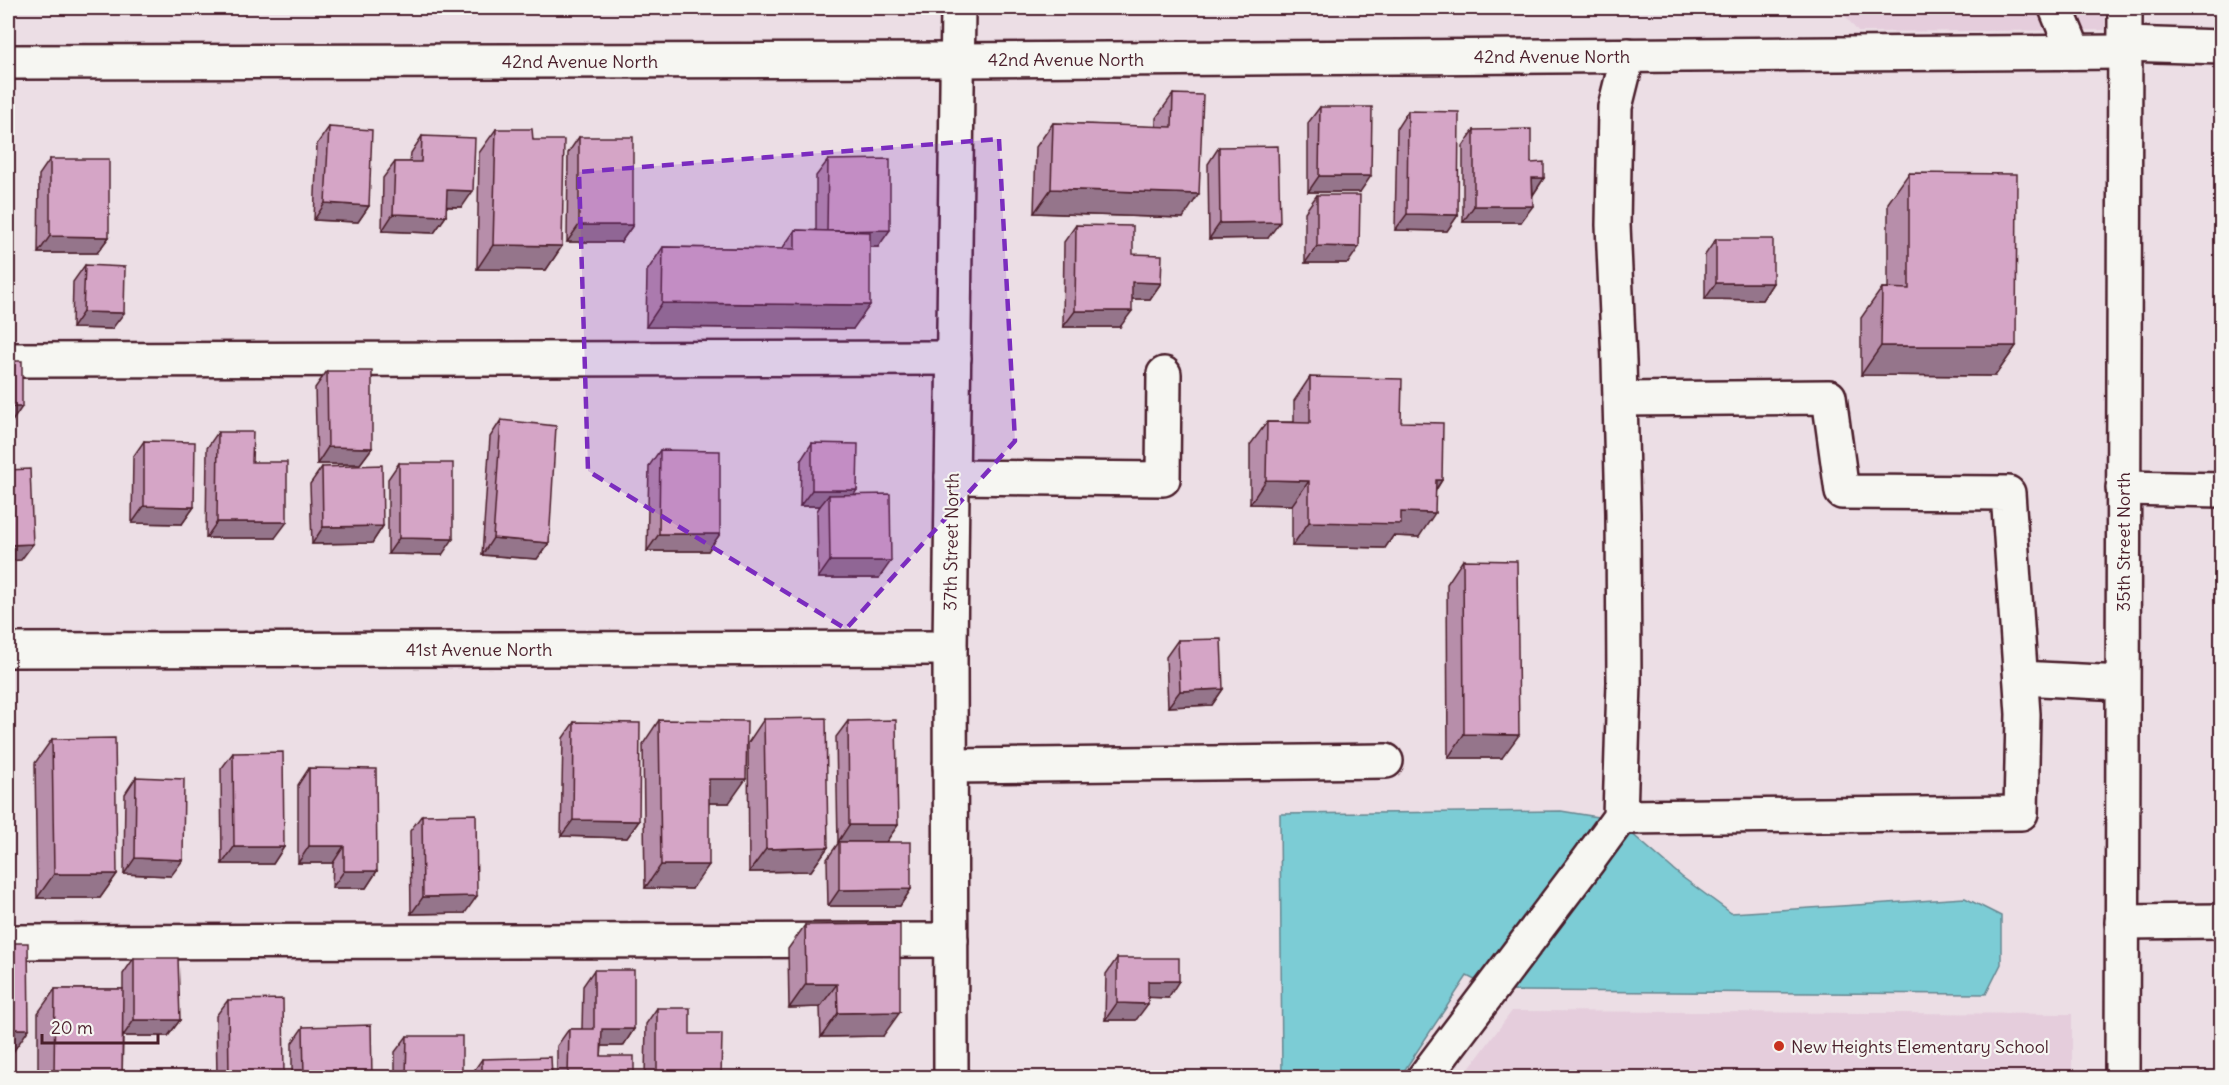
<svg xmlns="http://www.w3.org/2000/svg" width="2229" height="1085" viewBox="0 0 2229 1085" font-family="Delius,sans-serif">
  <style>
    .built { fill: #e5cddc }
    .water { fill: #7bccd5; stroke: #678791; stroke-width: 1.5 }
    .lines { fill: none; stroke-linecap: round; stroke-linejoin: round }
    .minor-casing { stroke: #4a1f2b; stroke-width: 38 }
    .minor { stroke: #f6f6f2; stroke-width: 33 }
    .wall { fill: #b78eaa; stroke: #4a1f2b; stroke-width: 1.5 }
    .shaded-wall { fill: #95748b; stroke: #4a1f2b; stroke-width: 1.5 }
    .building { fill: #d5a5c6; stroke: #4a1f2b; stroke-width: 1.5 }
    .marked { fill: #7b2cbf; fill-opacity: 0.2; stroke: #7b2cbf; stroke-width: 4.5; stroke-dasharray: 12 8; stroke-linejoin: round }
    .poi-dot { fill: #c8321e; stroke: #f6f6f2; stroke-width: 2 }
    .labels { text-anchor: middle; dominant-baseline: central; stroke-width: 4.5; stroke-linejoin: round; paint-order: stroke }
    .street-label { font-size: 18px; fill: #4a1f2b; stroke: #f6f6f2 }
    .poi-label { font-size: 18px; fill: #4a1f2b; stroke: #f6f6f2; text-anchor: start }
  </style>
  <rect width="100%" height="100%" fill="#ecdee5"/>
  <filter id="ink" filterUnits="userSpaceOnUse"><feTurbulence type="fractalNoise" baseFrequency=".0167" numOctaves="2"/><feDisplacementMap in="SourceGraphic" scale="12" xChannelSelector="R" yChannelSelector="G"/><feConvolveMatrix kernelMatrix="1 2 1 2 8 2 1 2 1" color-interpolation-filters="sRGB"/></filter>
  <g filter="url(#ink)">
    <!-- built -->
    <g class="built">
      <path d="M1839 8H2105V30L1858 32Z"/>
      <path d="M1512 1011 2072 1014V1077H1463Z"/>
    </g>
    <!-- water -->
    <path class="water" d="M1561 811 1616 820 1682 877 1731 913 1965 898 2001 916V964L1986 994 1512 991 1504 995 1467 976 1400 1077H1282L1280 814Z"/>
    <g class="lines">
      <!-- minor casing -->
      <g class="minor-casing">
        <g id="minor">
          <path d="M2056 8 2074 52"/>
          <path d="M2124 44 2222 47"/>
          <path d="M8 62 958 60 2124 52"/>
          <path d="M8 360 954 358"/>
          <path d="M952 477 1163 479 1164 374"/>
          <path d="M2123 488 2222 490"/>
          <path d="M8 650 950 648"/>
          <path d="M2021 678 2122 683"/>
          <path d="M950 766 1386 761"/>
          <path d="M1620 817 2021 813 2023 714 2008 493 1842 492 1829 397 1620 399"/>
          <path d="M2122 922 2222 921"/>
          <path d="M8 942 951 940"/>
          <path d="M951 1078 950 648 958 8"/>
          <path d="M1424 1078 1588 861 1620 817 1624 682 1623 513 1619 361 1613 225 1615 107 1628 55"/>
          <path d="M2122 1078 2125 8"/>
        </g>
      </g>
      <!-- minor -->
      <use href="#minor" class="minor"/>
    </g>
    <!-- wall -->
    <g class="wall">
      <path d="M1173 94 1183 218 1034 213 1036 147 1053 123 1156 127V118Z"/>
      <path d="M1320 107 1360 192H1308V123Z"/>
      <path d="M1408 111 1458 215 1447 231 1395 230 1397 128Z"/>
      <path d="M329 127 369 206 358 222 314 220 317 144Z"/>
      <path d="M496 129 533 140 562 246 546 270 477 269 479 153Z"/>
      <path d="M1474 130 1531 163 1544 178 1533 195 1521 222H1463V146Z"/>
      <path d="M422 136 462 207H446V216L434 233 382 231 383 178 395 162H410L411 153Z"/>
      <path d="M579 137 633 225 621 242H567L568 153Z"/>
      <path d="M1219 147 1268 238 1209 239 1208 164Z"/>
      <path d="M50 159 109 237 97 253H38L39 175Z"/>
      <path d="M828 160 878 247H870L853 329 646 327 647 271 663 247 782 249 795 230 816 231V176Z"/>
      <path d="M1909 173 2016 346 1995 376 1861 375V318L1882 288H1888V203Z"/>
      <path d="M1317 195 1348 263H1305V212Z"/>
      <path d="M1076 225 1161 283 1150 299H1132L1120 327H1063L1064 242Z"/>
      <path d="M1716 239 1773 283 1762 300 1705 299V255Z"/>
      <path d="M85 265 112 329 72 328 73 282Z"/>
      <path d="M327 371 372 448 360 464H317L315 388Z"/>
      <path d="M1310 377 1401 422 1442 480 1436 490 1419 537 1393 536 1385 548 1292 546V505L1250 504V445L1267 422H1294V401Z"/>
      <path d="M501 420 549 543 537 559 482 555 490 437Z"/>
      <path d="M218 432 252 462 275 538H206L207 448Z"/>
      <path d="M144 441 194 507 182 524 132 523 133 457Z"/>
      <path d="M812 443 854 494 879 578H818L817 511 820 506H800L801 460Z"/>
      <path d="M660 450 720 534 708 551H647L649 466Z"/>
      <path d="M399 463 442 555 388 554V479Z"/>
      <path d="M322 467 383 526 372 543 312 544 310 484Z"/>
      <path d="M1463 560 1502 758H1448L1447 584Z"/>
      <path d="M1178 640 1223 689 1212 705 1168 707 1166 657Z"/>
      <path d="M764 719 828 847 811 871 749 872 748 743Z"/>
      <path d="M659 720 729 803H709L692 889 645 888 643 744Z"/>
      <path d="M848 721 898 825 886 842H838L836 737Z"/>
      <path d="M574 722 639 821 627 838 561 836 563 738Z"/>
      <path d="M52 739 117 874 100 898H37L35 763Z"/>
      <path d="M233 753 284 847 273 864H222L221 769Z"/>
      <path d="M309 768 377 871 366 888H332L333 863H298V785Z"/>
      <path d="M136 777 171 876 124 874 125 794Z"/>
      <path d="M422 815 465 913 411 914 410 831Z"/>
      <path d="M839 842 911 889 900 906H828L827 859Z"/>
      <path d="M805 925 883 1036 821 1037 820 1007 789 1008 788 949Z"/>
      <path d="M134 958 180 1020 168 1036H123L122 1077H38V1013L55 989H123V974Z"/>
      <path d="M1117 958 1168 998 1148 997 1136 1020H1105L1106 974Z"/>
      <path d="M594 970 634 1029 623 1046H602L601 1056 634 1077H557V1046L569 1029H582L583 986Z"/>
      <path d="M228 1000 284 1077H217L216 1016Z"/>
      <path d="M657 1008 690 1034 721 1077H645L646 1024Z"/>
      <path d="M303 1027 372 1077H292V1043Z"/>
      <path d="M407 1036 462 1077H395V1052Z"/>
      <path d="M482 1059 552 1077H471V1075Z"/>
    </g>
    <!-- shaded-wall -->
    <g class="shaded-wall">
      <path d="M1319 176H1371L1360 192H1308Z"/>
      <path d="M1532 178H1544L1533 195Z"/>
      <path d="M1051 189 1199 194 1183 218 1034 213Z"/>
      <path d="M447 190 473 191 462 207 435 206Z"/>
      <path d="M325 203 369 206 358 222 314 220Z"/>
      <path d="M1474 206H1533L1521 222H1463Z"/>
      <path d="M393 214 446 216 434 233 382 231Z"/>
      <path d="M1407 214 1458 215 1447 231 1395 230Z"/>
      <path d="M1280 222 1268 238 1209 239 1220 223Z"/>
      <path d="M579 225H633L621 242H567Z"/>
      <path d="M890 230 878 247H815L827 231Z"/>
      <path d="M50 236 109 237 97 253H38Z"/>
      <path d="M493 245 562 246 546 270 477 269Z"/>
      <path d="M1317 246 1359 247 1348 263H1305Z"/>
      <path d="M1132 282 1161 283 1150 299H1120Z"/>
      <path d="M1716 283H1773L1762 300 1705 299Z"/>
      <path d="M662 303 870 305 853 329 646 327Z"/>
      <path d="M1075 311H1132L1120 327H1063Z"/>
      <path d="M83 312 124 313 112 329 72 328Z"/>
      <path d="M1881 346H2016L1995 376 1861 375Z"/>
      <path d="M8 407H22L11 423 8 424Z"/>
      <path d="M328 447 372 448 360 464H317Z"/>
      <path d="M1266 480 1309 481 1292 505 1250 504Z"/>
      <path d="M1436 480H1442L1426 504Z"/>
      <path d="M812 490H857L846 507 829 495 820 506H800Z"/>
      <path d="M144 506 194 507 182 524 132 523Z"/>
      <path d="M1401 512 1435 513 1419 537 1393 536 1385 548 1292 546 1309 522Z"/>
      <path d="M217 522H287L275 538H206Z"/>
      <path d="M383 526 372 543 312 544 323 527Z"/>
      <path d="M659 534H720L708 551H647Z"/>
      <path d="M399 538 453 539 442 555 388 554Z"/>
      <path d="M493 538 549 543 537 559 482 555Z"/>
      <path d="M33 544 21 560 8 561V545Z"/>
      <path d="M830 561H891L879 578H818Z"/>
      <path d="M1223 689 1212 705 1168 707 1180 691Z"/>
      <path d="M1464 734 1519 735 1502 758H1448Z"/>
      <path d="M709 779H746L729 803H692Z"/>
      <path d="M573 820 639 821 627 838 561 836Z"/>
      <path d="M849 825H898L886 842H838Z"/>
      <path d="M309 846H344L333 863H298Z"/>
      <path d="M234 847H284L273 864H222Z"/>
      <path d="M828 847 811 871 749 872 766 849Z"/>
      <path d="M135 858 183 860 171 876 124 874Z"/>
      <path d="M661 865H709L692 889 645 888Z"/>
      <path d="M344 871H377L366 888H332Z"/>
      <path d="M54 874H117L100 898H37Z"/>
      <path d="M911 889 900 906H828L839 890Z"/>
      <path d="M477 896 465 913 411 914 423 897Z"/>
      <path d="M1148 981H1179L1168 998 1136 997Z"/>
      <path d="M806 984H837L820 1007 789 1008Z"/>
      <path d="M1117 1003 1148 1004 1136 1020H1105Z"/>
      <path d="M900 1012 883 1036 821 1037 838 1013Z"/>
      <path d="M134 1020H180L168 1036H123Z"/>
      <path d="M8 1029H29L13 1052H8Z"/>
      <path d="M602 1029H634L623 1046H590Z"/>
    </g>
    <!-- building -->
    <g class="building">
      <path d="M1173 94 1203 95 1199 194 1051 189 1053 123 1172 127Z"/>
      <path d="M1320 107H1372L1371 176H1319Z"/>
      <path d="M1408 111 1459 112 1458 215 1407 214Z"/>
      <path d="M329 127 372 130 369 206 325 203Z"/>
      <path d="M496 129H532L533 140H564L562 246 493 245Z"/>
      <path d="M1531 129V163L1544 162V178H1532L1533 206H1474V130Z"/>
      <path d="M422 136 475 138 473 191 447 190 446 216 393 214 395 162H421Z"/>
      <rect x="579" y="137" width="54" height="88"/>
      <path d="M1278 146 1280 222 1220 223 1219 147Z"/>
      <path d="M50 159H109V237L50 236Z"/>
      <path d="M890 159V230L827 231 828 160Z"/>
      <path d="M1909 173 2017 174 2016 346H1881L1882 288 1909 289Z"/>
      <path d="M1317 195H1360L1359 247 1317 246Z"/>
      <path d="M1076 225 1133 226V254L1162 255 1161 283 1132 282V311H1075Z"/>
      <path d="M795 230 870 232V305L662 303 663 247 795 249Z"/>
      <rect x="1716" y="239" width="57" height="44"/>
      <path d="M85 265 125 267 124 313 83 312Z"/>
      <rect x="8" y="361" width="14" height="46"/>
      <path d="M327 371H372V448L328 447Z"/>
      <path d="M1310 377 1402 379 1401 422 1443 423 1442 480H1436L1435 513 1401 512V524L1309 522V481L1266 480 1267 422 1310 423Z"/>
      <path d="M501 420 556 426 549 543 493 538Z"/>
      <path d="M218 432H253L252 462H287V522H217Z"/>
      <path d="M144 441 195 442 194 507 144 506Z"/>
      <path d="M812 443 858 444 857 490H812Z"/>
      <path d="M660 450 720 451V534H659Z"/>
      <path d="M399 463H453V539L399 538Z"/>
      <path d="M382 465 383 526 323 527 322 467Z"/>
      <path d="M30 469 33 544 8 545V470Z"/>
      <path d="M890 494 891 561H830L829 495Z"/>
      <path d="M1463 560 1517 561 1519 735 1464 734Z"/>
      <path d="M1221 639 1223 689 1180 691 1178 640Z"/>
      <path d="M826 718 828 847 766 849 764 719Z"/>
      <path d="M659 720 747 721 746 779H709V865H661Z"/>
      <path d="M896 720 898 825H849L848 721Z"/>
      <path d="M574 722 640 723 639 821 573 820Z"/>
      <path d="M115 738 117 874H54L52 739Z"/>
      <path d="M283 752 284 847H234L233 753Z"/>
      <path d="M309 768 376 769 377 871H344V846H309Z"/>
      <path d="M136 777 184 779 183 860 135 858Z"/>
      <path d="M476 814 477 896 423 897 422 815Z"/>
      <path d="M839 842H911V889L839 890Z"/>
      <path d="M900 924V1012L838 1013 837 984H806L805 925Z"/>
      <path d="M8 943H28L29 1029H8Z"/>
      <path d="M134 958H178L180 1020H134Z"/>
      <path d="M1117 958H1179V981H1148V1004L1117 1003Z"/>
      <path d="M594 970H634V1029H602L601 1056H634V1077H568L569 1029H594Z"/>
      <path d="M55 989H123L122 1077H54Z"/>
      <path d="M283 999 284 1077H229L228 1000Z"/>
      <path d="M657 1008H690V1034H722L721 1077H657Z"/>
      <path d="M371 1025 372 1077H304L303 1027Z"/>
      <path d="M407 1036H462V1077H406Z"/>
      <path d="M551 1057 552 1077H482V1059Z"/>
    </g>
  </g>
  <!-- marked area -->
  <path class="marked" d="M999 139 1015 441 846 629 588 471 579 172Z"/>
  <!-- markers -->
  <circle class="poi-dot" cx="1779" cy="1046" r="6"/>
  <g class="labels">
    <!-- street labels -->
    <g class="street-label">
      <text x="1552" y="56">42nd Avenue North</text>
      <text x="1066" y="59">42nd Avenue North</text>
      <text x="580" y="61">42nd Avenue North</text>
      <text transform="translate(951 542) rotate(-89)">37th Street North</text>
      <text transform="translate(2123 542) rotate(-90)">35th Street North</text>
      <text x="479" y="649">41st Avenue North</text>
    </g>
    <!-- poi labels -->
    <g class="poi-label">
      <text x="1791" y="1046">New Heights Elementary School</text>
    </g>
  </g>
  <!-- margin -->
  <rect width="2229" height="1085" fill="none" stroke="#f6f6f2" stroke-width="30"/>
  <rect x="15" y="15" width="2199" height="1055" fill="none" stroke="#4a1f2b" stroke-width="2" filter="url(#ink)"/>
  <!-- scale -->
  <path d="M42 1034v9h116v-9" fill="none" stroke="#4a1f2b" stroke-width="3"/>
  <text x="51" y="1034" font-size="18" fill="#4a1f2b" stroke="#f6f6f2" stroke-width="4.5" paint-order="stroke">20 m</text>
</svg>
